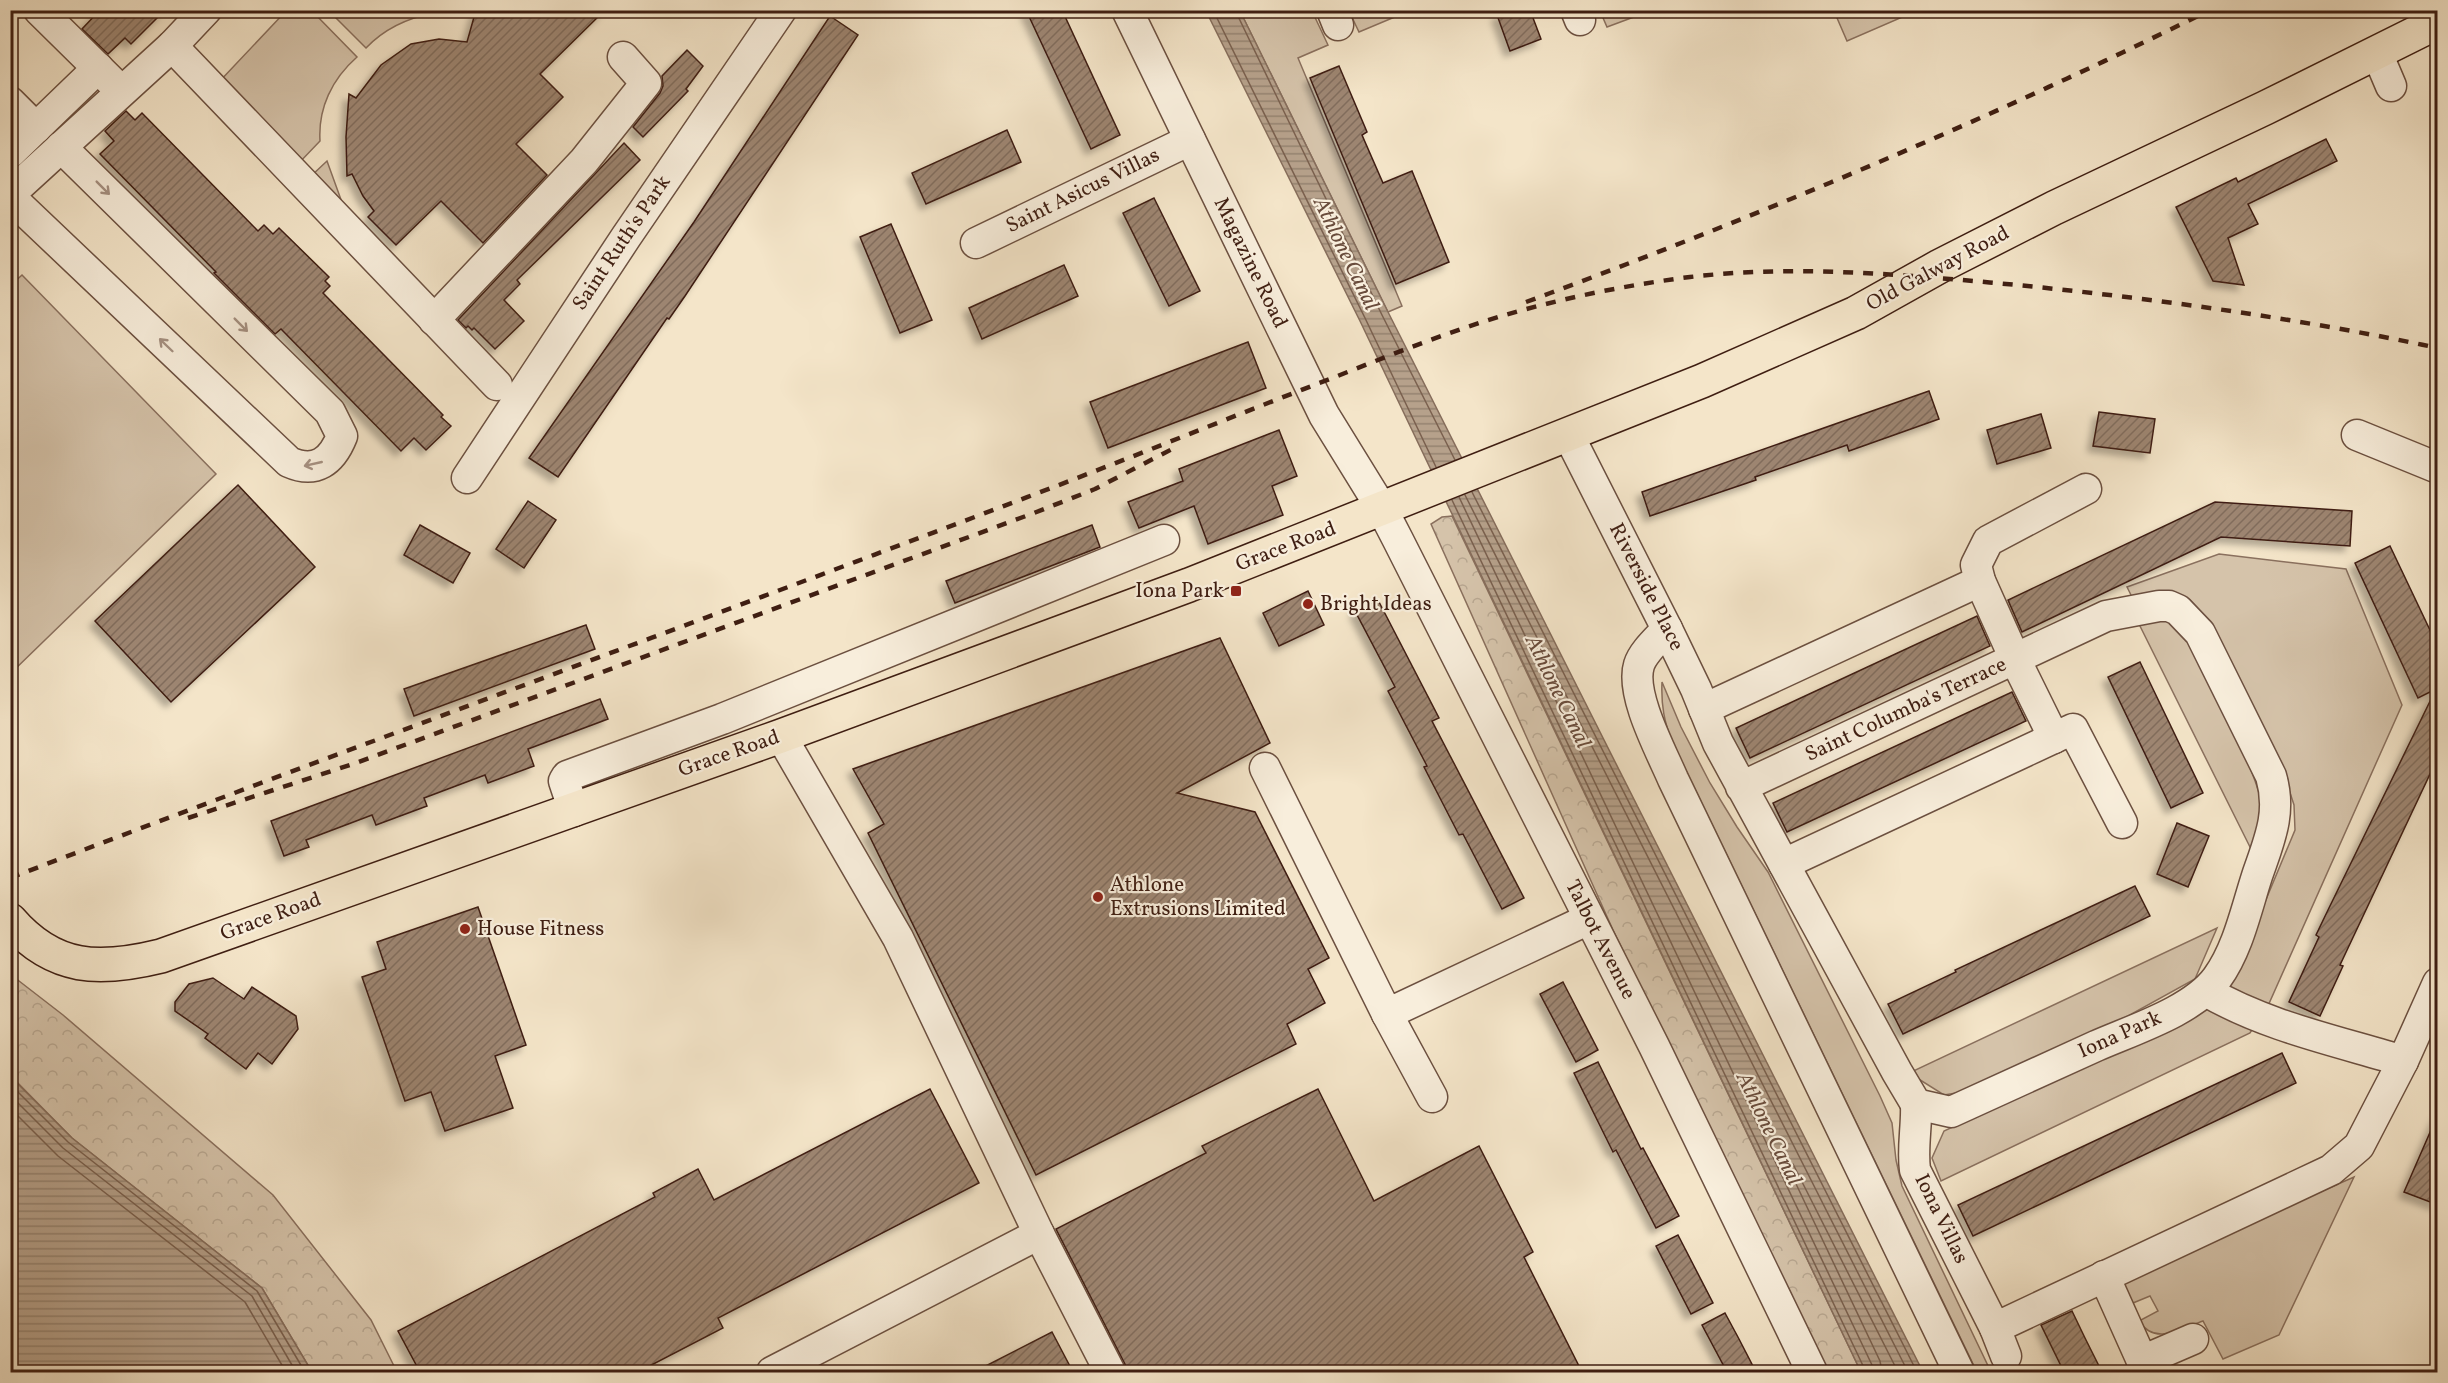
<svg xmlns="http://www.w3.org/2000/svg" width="2448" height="1383" viewBox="0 0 2448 1383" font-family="Vollkorn,serif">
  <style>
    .grass { fill: #d5c3aa; stroke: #8a705e; stroke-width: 1.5 }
    .park { fill: url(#park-crowns); stroke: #8a705e; stroke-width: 1.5 }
    .water { fill: url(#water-rules); stroke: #866d5b; stroke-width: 1.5 }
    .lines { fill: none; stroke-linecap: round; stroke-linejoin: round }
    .shore { stroke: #7a604e; stroke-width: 1.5 }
    .building { fill: url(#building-hatch); stroke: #3f1e12; stroke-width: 1.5; filter: url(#shadow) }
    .minor-casing { stroke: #6c5040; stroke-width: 33 }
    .major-casing { stroke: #3f1e12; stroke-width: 36 }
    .minor { stroke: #f8eedc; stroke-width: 30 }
    .major { stroke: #f4e5c9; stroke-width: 33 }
    .rail { stroke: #3f1e12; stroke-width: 4.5; stroke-dasharray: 10 10; stroke-linecap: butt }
    .oneway { stroke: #a59081 }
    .poi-dot { fill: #8f2418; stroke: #f8eedc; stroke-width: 2 }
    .labels { text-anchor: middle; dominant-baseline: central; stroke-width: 4.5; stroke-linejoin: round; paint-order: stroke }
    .street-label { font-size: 21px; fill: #3f1e12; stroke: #f8eedc }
    .poi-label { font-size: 21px; fill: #3f1e12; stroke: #f8eedc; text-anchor: start }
    .water-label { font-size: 22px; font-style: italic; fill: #694c3c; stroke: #f8eedc }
  </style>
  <defs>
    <pattern id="park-crowns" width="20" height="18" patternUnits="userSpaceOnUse" patternTransform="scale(1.5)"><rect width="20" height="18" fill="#d5c3aa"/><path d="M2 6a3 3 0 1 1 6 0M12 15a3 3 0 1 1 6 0" fill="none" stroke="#b8a791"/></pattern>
    <pattern id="water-rules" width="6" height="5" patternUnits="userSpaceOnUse" patternTransform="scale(1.5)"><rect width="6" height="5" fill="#b6a18b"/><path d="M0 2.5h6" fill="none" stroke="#958370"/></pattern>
    <pattern id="building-hatch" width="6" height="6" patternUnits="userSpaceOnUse" patternTransform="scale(1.5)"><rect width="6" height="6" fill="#9d8571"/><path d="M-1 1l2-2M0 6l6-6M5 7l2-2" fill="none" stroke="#816c5b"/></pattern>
    <filter id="shadow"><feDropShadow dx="-5.5" dy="5.5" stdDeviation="3" flood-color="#0004"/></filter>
  </defs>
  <rect width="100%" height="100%" fill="#f4e5c9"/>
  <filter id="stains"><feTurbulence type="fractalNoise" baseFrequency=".00333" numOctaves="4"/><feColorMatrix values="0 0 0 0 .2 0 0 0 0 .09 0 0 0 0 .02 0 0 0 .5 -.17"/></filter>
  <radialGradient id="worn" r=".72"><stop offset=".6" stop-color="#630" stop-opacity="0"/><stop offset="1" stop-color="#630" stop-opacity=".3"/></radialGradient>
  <!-- grass -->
  <g class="grass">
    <path d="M286 11H312L357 57C332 79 318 108 320 141L298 164 218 83Z"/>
    <path d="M434 11V13C407 18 385 28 366 48L329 11Z"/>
    <path d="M1240 11H1312L1328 45 1298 58 1402 306 1388 312Z"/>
    <path d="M1349 11H1409L1359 32Z"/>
    <path d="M1600 11H1650L1607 27Z"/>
    <path d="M1912 11 1914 12 1847 41 1834 11Z"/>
    <path d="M327 161 344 208 310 177Z"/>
    <path d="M22 275 216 474 11 673 10 286Z"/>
    <path d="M2219 554 2346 569 2402 705 2267 1008 2227 993 2295 830 2294 805 2281 765 2212 625 2190 600 2170 594 2132 597 2127 587Z"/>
    <path d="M2136 618C2157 618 2171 619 2188 633 2197 641 2256 777 2259 794 2263 814 2257 833 2253 853Z"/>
    <path d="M1662 682 1681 727 1710 783 1737 827 1768 872 1880 1096 1892 1123 1896 1160 1902 1186 1991 1372H1977L1673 744C1664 722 1661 705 1662 682Z"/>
    <path d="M2217 928 2195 979 2117 1022 1968 1091 1944 1095 1909 1073Z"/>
    <path d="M2208 1007 2255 1025 2250 1033 1941 1181 1932 1158 1944 1131Z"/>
    <path d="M2354 1177 2279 1335 2223 1359 2203 1321C2180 1329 2155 1346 2139 1321L2158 1311 2150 1296 2133 1303 2124 1286V1278Z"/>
  </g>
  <!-- park -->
  <g class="park">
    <path d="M1452 516 1861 1372H1827L1613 930 1431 524 1442 517Z"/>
    <path d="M10 974 63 1015 273 1195 371 1320 397 1372H312L262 1288 72 1138 11 1076Z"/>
  </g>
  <!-- water -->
  <g class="water">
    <path d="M1206 11H1240L1388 312 1923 1372H1861L1360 321Z"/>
    <path d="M10 1076 72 1138 262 1288 312 1372H11Z"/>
  </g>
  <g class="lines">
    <!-- shore -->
    <g class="shore">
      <path d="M1213 10 1365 318 1436 467"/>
      <path d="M1235 10 1382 315 1455 460"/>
      <path d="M1472 492 1917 1372"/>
      <path d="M1465 495 1908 1372"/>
      <path d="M1459 497 1872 1365 1873 1372"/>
      <path d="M1452 500 1866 1372"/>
      <path d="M10 1084 68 1142 257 1291 305 1372"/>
      <path d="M10 1095 63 1148 252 1296 296 1372"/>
      <path d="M10 1108 58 1156 245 1302 286 1372"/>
      <path d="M1882 1372 1880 1361 1788 1167 1789 1163 1793 1164 1898 1372"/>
    </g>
  </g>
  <!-- building -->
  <g class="building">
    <path d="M100 10H165L131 44 125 38 108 54 82 29Z"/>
    <path d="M476 10H605L540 74 563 97 516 144 547 175 483 243 441 201 396 245 368 217 374 211 363 196 352 174 347 176 346 137 349 94 356 98 381 65 411 44 439 39 467 42Z"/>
    <path d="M1026 10H1062L1120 135 1091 149Z"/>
    <path d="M1510 10H1530L1541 39 1510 51 1497 15Z"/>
    <path d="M830 16 858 35 685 296 669 319 667 318 558 477 529 458 694 222Z"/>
    <path d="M687 50 703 66 686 89 688 91 643 137 633 127 660 93 663 86 662 76Z"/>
    <path d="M1339 66 1367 132 1362 135 1383 183 1412 171 1449 262 1396 284 1310 78Z"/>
    <path d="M126 111 135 120 142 113 258 231 264 225 273 234 279 228 329 277 325 281 330 286 323 293 443 415 441 417 451 426 426 450 414 438 401 451 281 329 275 334 214 273 216 272 100 154 114 141 105 131Z"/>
    <path d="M1007 130 1021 162 926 204 912 173Z"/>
    <path d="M2326 139 2337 161 2248 204 2258 224 2228 238 2244 285 2213 281 2176 207 2236 178 2238 182Z"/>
    <path d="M624 143 640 160 517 280 520 284 504 300 524 321 495 349 474 328 472 330 468 326 466 328 458 320Z"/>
    <path d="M1154 198 1200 291 1169 306 1123 213Z"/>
    <path d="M891 224 932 320 900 333 860 237Z"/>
    <path d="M1064 265 1078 296 982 339 969 308Z"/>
    <path d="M1248 342 1266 388 1108 448 1090 402Z"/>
    <path d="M1929 391 1939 419 1849 451 1847 445 1755 477 1756 480 1650 516 1642 492Z"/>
    <path d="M2099 412 2155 419 2150 453 2093 446Z"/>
    <path d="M2041 414 2051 448 1997 464 1987 430Z"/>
    <path d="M1279 430 1297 476 1272 486 1283 515 1208 544 1194 506 1139 528 1128 502 1183 481 1179 469Z"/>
    <path d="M238 485 315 567 171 702 95 621Z"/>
    <path d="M528 501 556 520 524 568 496 549Z"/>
    <path d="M2215 502 2352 511 2350 546 2221 537 2022 632 2008 600Z"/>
    <path d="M420 525 470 553 453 583 404 555Z"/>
    <path d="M1092 525 1100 547 955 603 946 581Z"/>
    <path d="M2390 546 2438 647V757L2340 965 2343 966 2320 1016 2289 1002 2319 937 2316 935 2328 910 2436 689 2418 698 2355 563Z"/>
    <path d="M1308 591 1324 625 1279 646 1263 613Z"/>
    <path d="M1378 600 1439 718 1432 721 1524 898 1502 909 1463 834 1459 835 1424 767 1427 766 1388 691 1395 687 1355 611Z"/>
    <path d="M1977 616 1990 646 1750 758 1736 728Z"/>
    <path d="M586 625 595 649 414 716 404 689Z"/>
    <path d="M1220 638 1270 743 1177 793 1255 812 1329 958 1308 969 1325 1003 1287 1024 1296 1044 1036 1175 868 833 884 824 853 769Z"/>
    <path d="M2140 662 2203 793 2171 808 2108 677Z"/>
    <path d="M2012 692 2026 721 1787 832 1773 803Z"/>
    <path d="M600 699 608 719 528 749 534 766 488 783 485 775 424 798 427 806 376 825 372 815 306 840 309 847 284 856 271 821Z"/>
    <path d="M2177 823 2209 836 2188 887 2157 874Z"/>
    <path d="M2135 886 2150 916 1903 1034 1888 1004 1956 972 1955 970Z"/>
    <path d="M478 907 526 1045 495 1056 513 1108 445 1131 431 1092 405 1101 362 977 386 969 377 942Z"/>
    <path d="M213 978 244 999 252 987 296 1016 298 1029 272 1064 258 1053 246 1069 205 1038 208 1034 175 1011V1002L189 984Z"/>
    <path d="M1563 982 1598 1050 1576 1062 1540 994Z"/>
    <path d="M2282 1053 2296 1083 1973 1236 1958 1205Z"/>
    <path d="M1598 1062 1641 1149 1643 1148 1679 1216 1656 1228 1616 1150 1613 1152 1574 1073Z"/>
    <path d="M930 1089 979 1183 718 1318 723 1328 638 1372H420L398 1331 655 1197 653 1193 698 1169 714 1200Z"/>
    <path d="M1318 1089 1374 1201 1479 1146 1533 1252 1524 1257 1582 1372H1129L1056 1229 1206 1153 1202 1146Z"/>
    <path d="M2438 1114V1205L2404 1192Z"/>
    <path d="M1678 1235 1713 1303 1691 1314 1656 1246Z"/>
    <path d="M2072 1311 2085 1338 2102 1372H2064L2041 1325Z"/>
    <path d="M1725 1313 1739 1339 1756 1372H1727L1702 1325Z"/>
    <path d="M1052 1332 1073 1372H974Z"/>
  </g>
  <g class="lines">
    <!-- minor casing -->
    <g class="minor-casing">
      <g id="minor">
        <path d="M39 10 113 83"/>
        <path d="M1127 10 1324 415 1382 509 1398 540 1654 1046 1812 1372"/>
        <path d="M1332 10 1338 25"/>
        <path d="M1576 10 1580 20"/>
        <path d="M172 46 497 385"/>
        <path d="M2377 53 2391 86"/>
        <path d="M10 102 36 128"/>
        <path d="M10 153 98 68"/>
        <path d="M10 194 172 46 206 10"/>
        <path d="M10 197 289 462C316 474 332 461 342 436L330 412 61 147"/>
        <path d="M976 243 1190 140"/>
        <path d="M434 320 584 161 646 83 623 57"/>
        <path d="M1568 434 1667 629 1696 689 1718 743 1897 1072 1916 1104 1951 1112C1999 1090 2047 1068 2096 1046 2132 1030 2193 1011 2217 978 2238 949 2246 910 2257 876 2269 841 2282 813 2271 776L2200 633 2178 610 2169 606H2159L2106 616 1741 787"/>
        <path d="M2357 435 2438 468"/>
        <path d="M467 478 626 237 781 10"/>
        <path d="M1667 629C1658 639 1643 652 1639 665 1630 694 1661 751 1673 779L1959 1372"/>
        <path d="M1704 709 1980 581"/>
        <path d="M781 736 898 938 1039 1234 1110 1372"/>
        <path d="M2054 738 2015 659 1980 581 1976 565 1988 541 2086 489"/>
        <path d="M1265 768 1387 1014 1589 919"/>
        <path d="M574 811 564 781 567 776 722 719 1164 540"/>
        <path d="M1784 864 2073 729 2122 823"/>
        <path d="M2206 991C2265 1026 2337 1041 2403 1061L2438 983"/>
        <path d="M1387 1014 1432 1097"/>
        <path d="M1916 1104C1917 1126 1912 1148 1915 1170L1995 1328 2331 1170 2359 1146 2403 1061"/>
        <path d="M2104 1276 2147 1372"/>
        <path d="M1995 1328 2006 1356"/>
        <path d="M2142 1361 2193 1339"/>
        <path d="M772 1372 1039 1234"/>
      </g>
    </g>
    <!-- major casing -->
    <g class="major-casing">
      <path id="major" d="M10 920C54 971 100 971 161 956L781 736 1189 585 1702 381 1856 313 1940 266 2054 208 2265 108 2438 22"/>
    </g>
    <!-- minor -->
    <use href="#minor" class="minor"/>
    <!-- major -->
    <use href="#major" class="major"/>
    <!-- rail -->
    <g class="rail">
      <path d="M1526 302C1759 216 1988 120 2210 10"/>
      <path d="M188 818 353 764 1034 513 1095 489 1178 446"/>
      <path d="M10 878C352 747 696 623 1038 493 1138 455 1236 415 1335 377 1383 358 1430 339 1479 323 1548 301 1619 286 1690 277 1792 265 1894 274 1996 283 2144 297 2292 317 2438 348"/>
    </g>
  </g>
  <!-- one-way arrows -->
  <defs><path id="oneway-shaft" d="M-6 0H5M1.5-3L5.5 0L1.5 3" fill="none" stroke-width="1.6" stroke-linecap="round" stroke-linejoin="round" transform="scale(1.5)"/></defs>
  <g class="oneway">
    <use href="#oneway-shaft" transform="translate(103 188) rotate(45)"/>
    <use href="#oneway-shaft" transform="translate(241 325) rotate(45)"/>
    <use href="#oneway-shaft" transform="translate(166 345) rotate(-136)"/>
    <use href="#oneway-shaft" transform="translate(313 464) rotate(167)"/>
  </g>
  <!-- markers -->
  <g class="poi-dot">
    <rect x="1230" y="585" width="12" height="12" rx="3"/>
    <circle cx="1308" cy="604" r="6"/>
    <circle cx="1098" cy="897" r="6"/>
    <circle cx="465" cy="929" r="6"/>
  </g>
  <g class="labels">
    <!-- street labels -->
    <g class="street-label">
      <text transform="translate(1083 191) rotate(-26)">Saint Asicus Villas</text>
      <text transform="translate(622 243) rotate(-56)">Saint Ruth's Park</text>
      <text transform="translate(1250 263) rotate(64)">Magazine Road</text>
      <text transform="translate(1938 269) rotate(-28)">Old Galway Road</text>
      <text transform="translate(1286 547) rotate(-21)">Grace Road</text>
      <text transform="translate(1646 587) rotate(63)">Riverside Place</text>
      <text transform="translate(1906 710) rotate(-25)">Saint Columba's Terrace</text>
      <text transform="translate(729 754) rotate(-19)">Grace Road</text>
      <text transform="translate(271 917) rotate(-20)">Grace Road</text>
      <text transform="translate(1600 940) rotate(63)">Talbot Avenue</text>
      <text transform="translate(2120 1035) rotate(-24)">Iona Park</text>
      <text transform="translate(1941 1219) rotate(64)">Iona Villas</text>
    </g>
    <!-- poi labels -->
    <g class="poi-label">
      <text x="1224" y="591" text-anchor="end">Iona Park</text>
      <text x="1320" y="604">Bright Ideas</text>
      <text x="1110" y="885">Athlone<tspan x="1110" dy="24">Extrusions Limited</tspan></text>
      <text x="477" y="929">House Fitness</text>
    </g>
    <!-- water labels -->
    <g class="water-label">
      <text transform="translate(1345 254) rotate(64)">Athlone Canal</text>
      <text transform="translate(1557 692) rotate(64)">Athlone Canal</text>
      <text transform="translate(1768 1129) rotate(64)">Athlone Canal</text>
    </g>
  </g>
  <!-- margin -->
  <rect width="2448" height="1383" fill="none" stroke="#f4e5c9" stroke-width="36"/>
  <rect x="12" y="12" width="2424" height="1359" fill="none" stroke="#3f1e12" stroke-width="3"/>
  <rect x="18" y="18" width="2412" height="1347" fill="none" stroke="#3f1e12" stroke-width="1.5"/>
  <rect width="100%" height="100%" filter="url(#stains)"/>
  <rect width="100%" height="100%" fill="url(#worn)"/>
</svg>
